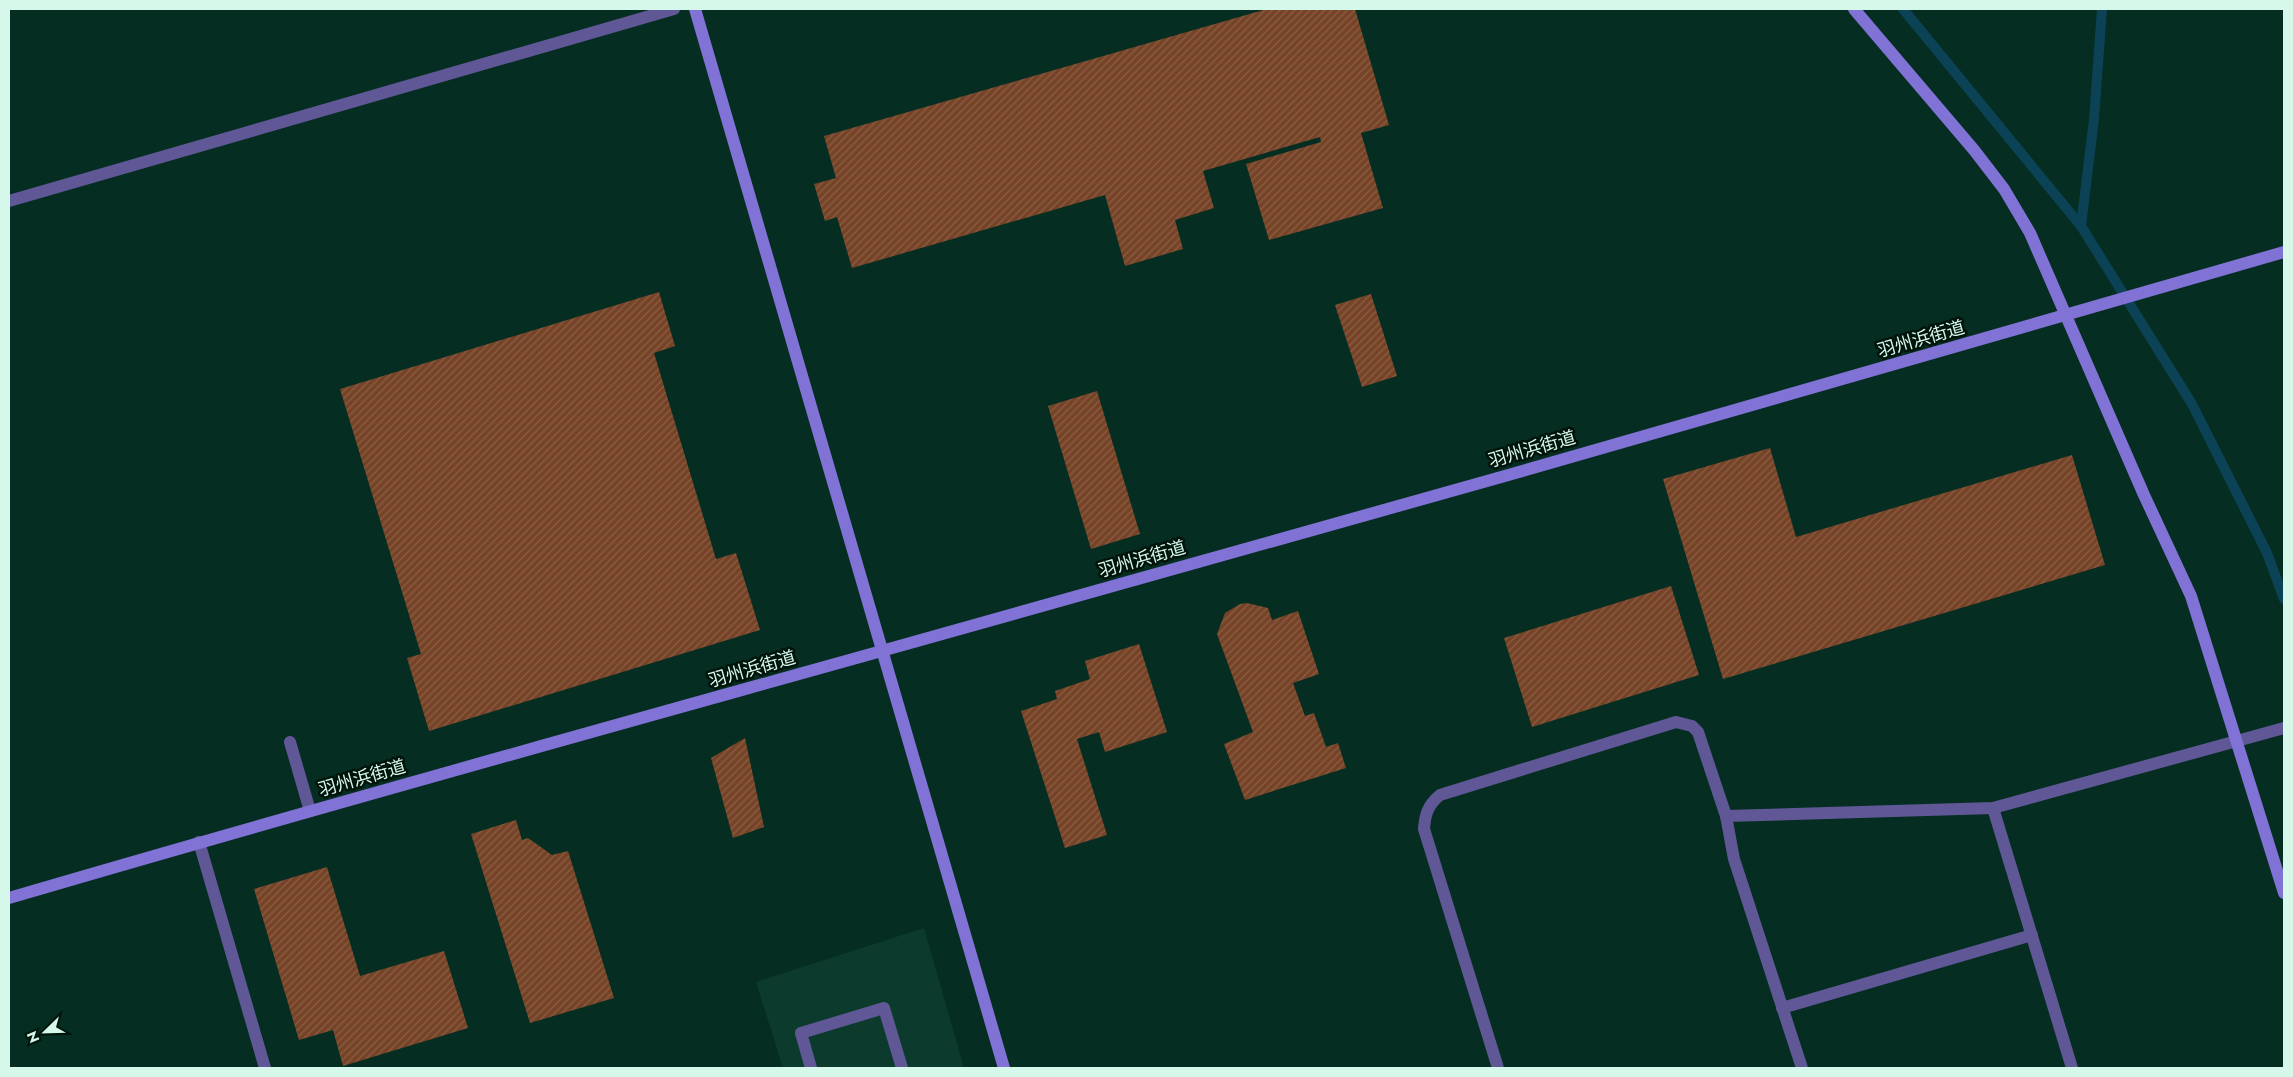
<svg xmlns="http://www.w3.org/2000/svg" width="2293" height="1077" viewBox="0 0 2293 1077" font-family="Jost,'Noto Sans JP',sans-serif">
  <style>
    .built { fill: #0c3b2e }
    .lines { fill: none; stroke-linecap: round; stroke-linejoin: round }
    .stream { stroke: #0c4256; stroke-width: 10 }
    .building { fill: url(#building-hatch) }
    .lane { stroke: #605896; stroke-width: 12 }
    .street { stroke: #605896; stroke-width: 12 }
    .secondary { stroke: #8172d6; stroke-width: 12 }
    .labels { text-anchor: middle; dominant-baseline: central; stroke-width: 5; stroke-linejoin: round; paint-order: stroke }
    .street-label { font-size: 18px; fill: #d5f8ea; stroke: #00140c }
  </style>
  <defs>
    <pattern id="building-hatch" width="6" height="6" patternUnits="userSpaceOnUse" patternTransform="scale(1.25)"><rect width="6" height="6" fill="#764327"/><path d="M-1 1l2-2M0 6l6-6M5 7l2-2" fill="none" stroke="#895f46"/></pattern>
  </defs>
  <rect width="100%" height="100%" fill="#052d21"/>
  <!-- built -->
  <path class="built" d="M924 928 964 1068H783L756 982Z"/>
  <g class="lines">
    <!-- stream -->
    <g class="stream">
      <path d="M1903 9 2081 226 2192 404 2267 553 2284 599"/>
      <path d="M2081 226 2094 119 2102 9"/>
    </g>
  </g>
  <!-- building -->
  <g class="building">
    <path d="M1267 9H1355L1389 125 1361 133 1383 208 1269 240 1246 164 1321 142 1320 137 1203 171 1214 208 1175 220 1183 249 1125 266 1105 195 852 268 837 217 825 221 814 184 836 178 824 136Z"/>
    <path d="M659 292 675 346 654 353 716 559 736 553 760 630 429 731 407 658 421 654 340 389Z"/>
    <path d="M1371 294 1397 376 1362 387 1335 305Z"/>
    <path d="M1097 391 1140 534 1091 549 1048 406Z"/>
    <path d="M1770 448 1796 537 2072 455 2105 565 1723 679 1663 479Z"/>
    <path d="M1671 586 1699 675 1532 727 1504 638Z"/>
    <path d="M1247 603 1268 608 1272 620 1298 611 1319 674 1293 683 1305 716 1314 713 1326 747 1338 743 1346 768 1245 800 1224 744 1253 732 1217 634 1225 613 1240 604Z"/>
    <path d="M1139 644 1167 732 1105 752 1099 732 1077 739 1107 835 1065 848 1021 711 1057 699 1055 691 1090 679 1085 661Z"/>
    <path d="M745 738 764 827 733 838 711 758Z"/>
    <path d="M516 820 522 840 528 838 552 855 568 851 614 998 530 1023 471 834Z"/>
    <path d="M327 867 360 976 444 951 468 1028 343 1066 333 1030 299 1040 254 889Z"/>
  </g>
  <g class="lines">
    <!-- lane -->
    <g class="lane">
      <path d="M290 742 310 811"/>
      <path d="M811 1068 801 1033 884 1008 902 1068"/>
    </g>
    <!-- street -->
    <g class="street">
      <path d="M9 201 674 9"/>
      <path d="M1993 808 2072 1068"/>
      <path d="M1726 816 1993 808 2284 728"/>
      <path d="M199 842 265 1068"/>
      <path d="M1782 1008 2032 935"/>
      <path d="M1498 1068 1424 829C1425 814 1428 805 1440 795L1676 722 1692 726 1698 732 1726 816 1734 859 1802 1068"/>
    </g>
    <!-- secondary -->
    <g class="secondary">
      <path d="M695 9 1004 1068"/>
      <path d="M1854 9 1974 150 2004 189 2030 233 2144 495 2191 596 2284 893"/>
      <path d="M9 898C298 813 588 733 878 652 1347 521 1817 389 2284 252"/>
    </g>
  </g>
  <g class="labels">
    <!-- street labels -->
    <g class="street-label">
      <text transform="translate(1921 339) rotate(-16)">羽州浜街道</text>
      <text transform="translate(1532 449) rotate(-16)">羽州浜街道</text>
      <text transform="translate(1142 559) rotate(-16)">羽州浜街道</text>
      <text transform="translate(752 669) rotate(-16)">羽州浜街道</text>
      <text transform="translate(362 778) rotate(-16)">羽州浜街道</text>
    </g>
  </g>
  <!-- border -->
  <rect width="2293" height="1077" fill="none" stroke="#d5f8ea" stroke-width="20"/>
  <!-- north arrow -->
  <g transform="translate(45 1032) rotate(247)" stroke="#00140c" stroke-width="4" paint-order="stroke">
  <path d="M0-4L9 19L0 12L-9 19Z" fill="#d5f8ea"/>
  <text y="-8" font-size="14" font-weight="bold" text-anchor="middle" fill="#d5f8ea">N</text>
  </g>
</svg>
